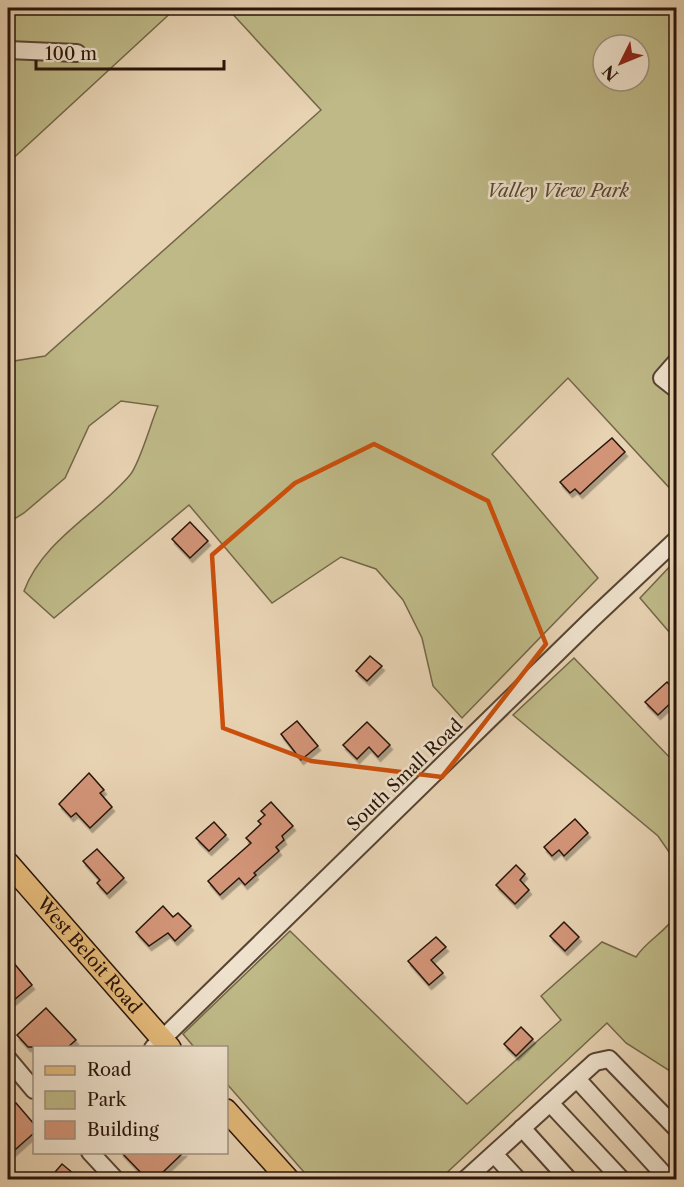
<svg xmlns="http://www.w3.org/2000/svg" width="684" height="1187" viewBox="0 0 684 1187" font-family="'Libre Caslon Text',serif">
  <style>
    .green { fill: #beb987; stroke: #736648; stroke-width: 1.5; fill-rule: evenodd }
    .building { fill: #d29477; stroke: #281409; stroke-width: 1.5; filter: url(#shadow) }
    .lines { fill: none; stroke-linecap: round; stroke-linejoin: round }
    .minor-casing { stroke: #584433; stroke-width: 20 }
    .major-casing { stroke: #281409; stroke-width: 24 }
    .minor { stroke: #efe2cd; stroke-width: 16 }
    .major { stroke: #e4b979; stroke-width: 21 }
    .marked { fill: none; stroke: #cb4f0c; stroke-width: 4.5; stroke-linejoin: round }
    .labels { text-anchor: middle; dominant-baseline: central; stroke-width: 5; stroke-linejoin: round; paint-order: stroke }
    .park-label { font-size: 18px; font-style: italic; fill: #55462f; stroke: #efe2cd }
    .street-label { font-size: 18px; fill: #281409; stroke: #efe2cd }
  </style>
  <defs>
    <filter id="shadow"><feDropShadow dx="2.5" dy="4.5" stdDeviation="0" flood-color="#0004"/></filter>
  </defs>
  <rect width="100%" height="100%" fill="#e7d2b2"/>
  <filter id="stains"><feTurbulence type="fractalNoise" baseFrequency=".00333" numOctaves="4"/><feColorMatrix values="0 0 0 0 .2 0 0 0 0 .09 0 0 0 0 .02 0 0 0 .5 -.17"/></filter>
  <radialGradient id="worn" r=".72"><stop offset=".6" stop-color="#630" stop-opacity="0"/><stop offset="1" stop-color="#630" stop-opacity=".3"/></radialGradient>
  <!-- green -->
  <g class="green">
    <path d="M8 8H176L8 163Z"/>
    <path d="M227 8H676V495L568 378 492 454 598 578 462 718 433 686 422 638 403 600 376 569 341 557 272 603 189 505 54 618 24 591C43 540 97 514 130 475 140 463 151 422 158 406L121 401 89 426 65 478 24 513 8 523V362L45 356 321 110ZM603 45H639V81H603Z"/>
    <path d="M676 560V640L640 598Z"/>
    <path d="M574 658 676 764V862L658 836 513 715Z"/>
    <path d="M676 915V1075L626 1043 607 1023 440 1179H310L227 1084 226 1048 194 1047 183 1034 290 931 467 1104 561 1020 541 996 602 942 636 957C647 940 666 932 676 915Z"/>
  </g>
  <!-- building -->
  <g class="building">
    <path d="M612 438 625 452 580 494 575 489 570 493 560 482Z"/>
    <path d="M190 522 208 541 190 558 172 539Z"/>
    <path d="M370 656 382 666 367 681 356 671Z"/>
    <path d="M667 682 676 692V698L658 715 645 702Z"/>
    <path d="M297 721 318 746 301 760 281 734Z"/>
    <path d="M367 722 390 745 378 757 369 747 357 759 343 745Z"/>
    <path d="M89 773 104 790 100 793 112 807 90 828 76 813 71 817 59 804Z"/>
    <path d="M271 802 293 826 282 836 284 840 276 847 279 851 254 873 256 875 245 885 239 878 220 895 208 881 251 843 246 838 261 824 258 821 265 815 261 811Z"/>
    <path d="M575 819 588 833 564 856 559 850 552 856 544 847Z"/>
    <path d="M214 822 226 835 209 851 196 838Z"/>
    <path d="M97 849 124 878 107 894 97 883 100 880 83 861Z"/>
    <path d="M516 865 525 874 520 880 529 890 515 904 496 885Z"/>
    <path d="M163 906 173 917 178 913 191 926 175 941 168 933 149 946 136 932Z"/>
    <path d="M564 922 579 937 565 951 550 936Z"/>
    <path d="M436 937 446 947 431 960 443 973 429 985 408 961Z"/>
    <path d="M8 956 32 985 8 1005Z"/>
    <path d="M46 1008 76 1040 68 1047H28L17 1035Z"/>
    <path d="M521 1027 533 1039 516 1056 504 1044Z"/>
    <path d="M16 1103 34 1124V1133L8 1156V1110Z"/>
    <path d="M121 1152H184L162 1173 168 1179H147Z"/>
    <path d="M62 1164 80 1179H49Z"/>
  </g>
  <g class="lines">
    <!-- minor casing -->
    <g class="minor-casing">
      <g id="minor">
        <path d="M8 50 77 53"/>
        <path d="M676 362 662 378 676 389"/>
        <path d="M153 1048 591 620 676 540"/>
        <path d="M8 1059 34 1090"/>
        <path d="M577 1079 668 1179"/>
        <path d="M550 1103 622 1180"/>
        <path d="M522 1128 569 1180"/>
        <path d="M90 1152 116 1180"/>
        <path d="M494 1154 518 1180"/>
        <path d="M465 1180 595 1062 609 1059 676 1128"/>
      </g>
    </g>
    <!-- major casing -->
    <g class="major-casing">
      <g id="major">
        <path id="s1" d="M8 863 170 1048"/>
        <path d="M226 1110 289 1180"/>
      </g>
    </g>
    <!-- minor -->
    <use href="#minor" class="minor"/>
    <!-- major -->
    <use href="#major" class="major"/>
  </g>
  <!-- marked area -->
  <path class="marked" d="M374 444 488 501 546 644 442 777 311 761 223 728 212 555 295 483Z"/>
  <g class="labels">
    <!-- park labels -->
    <g class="park-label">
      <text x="558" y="191">Valley View Park</text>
    </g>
    <!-- street labels -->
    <g class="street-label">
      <text transform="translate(405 775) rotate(-44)">South Small Road</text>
      <text stroke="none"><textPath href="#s1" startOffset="123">West Beloit Road</textPath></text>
    </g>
  </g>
  <!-- margin -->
  <rect width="684" height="1187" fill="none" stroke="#e7d2b2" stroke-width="30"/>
  <rect x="9" y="9" width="666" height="1169" fill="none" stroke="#281409" stroke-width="3"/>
  <rect x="15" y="15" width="654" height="1157" fill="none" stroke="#281409" stroke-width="1.5"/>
  <!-- legend -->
  <rect x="33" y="1046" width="195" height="108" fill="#efe2cd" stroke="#9f907f" stroke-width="1.5"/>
  <rect x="45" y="1066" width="30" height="9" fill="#e4b979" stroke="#9f907f" stroke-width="1.5"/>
  <text x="87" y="1076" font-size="18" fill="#281409">Road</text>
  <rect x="45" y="1091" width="30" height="18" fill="#beb987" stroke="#9f907f" stroke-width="1.5"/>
  <text x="87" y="1106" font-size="18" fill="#281409">Park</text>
  <rect x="45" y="1121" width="30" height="18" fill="#d29477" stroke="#9f907f" stroke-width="1.5"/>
  <text x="87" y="1136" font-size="18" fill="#281409">Building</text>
  <!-- north arrow -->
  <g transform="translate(621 63) rotate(227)"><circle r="28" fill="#efe2cd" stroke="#9f907f" stroke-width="1.5"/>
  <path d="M0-4.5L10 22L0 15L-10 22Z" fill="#8f2418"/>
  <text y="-9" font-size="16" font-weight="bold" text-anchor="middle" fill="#281409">N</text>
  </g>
  <!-- scale -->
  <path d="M36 60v9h188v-9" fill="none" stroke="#281409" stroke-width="3"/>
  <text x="45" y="60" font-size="18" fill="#281409" stroke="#efe2cd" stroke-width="4.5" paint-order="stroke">100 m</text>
  <rect width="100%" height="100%" filter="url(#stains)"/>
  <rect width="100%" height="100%" fill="url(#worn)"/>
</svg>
